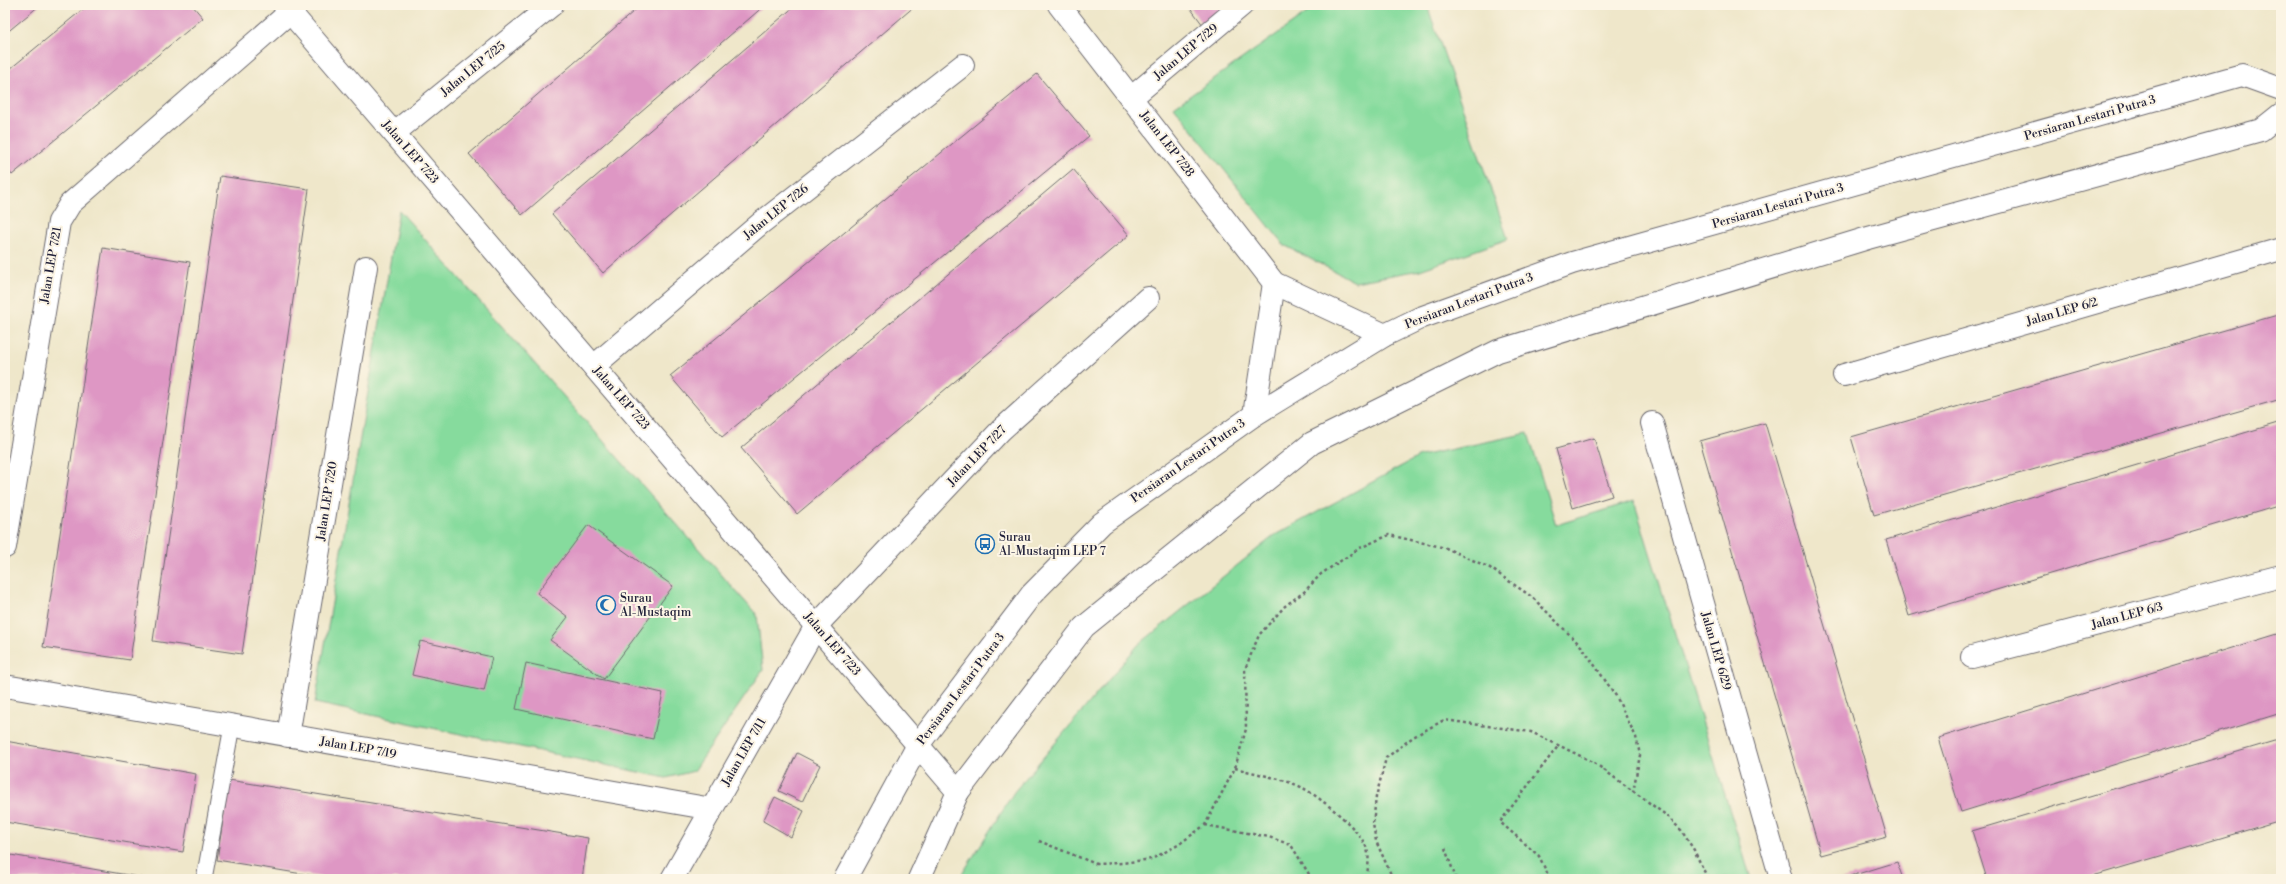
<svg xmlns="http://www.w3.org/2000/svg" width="2286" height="884" viewBox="0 0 2286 884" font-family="'Libre Bodoni',serif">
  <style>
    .green { fill: #86db9d; stroke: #547e6c }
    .building { fill: #de97c4 }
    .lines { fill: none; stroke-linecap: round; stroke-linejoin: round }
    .service-casing { stroke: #6a676d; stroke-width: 17 }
    .minor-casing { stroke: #6a676d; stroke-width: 24 }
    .tertiary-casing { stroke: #6a676d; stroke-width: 24 }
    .path { stroke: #6a676d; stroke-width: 2.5; stroke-dasharray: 3 3; stroke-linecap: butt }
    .service { stroke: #fff; stroke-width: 15 }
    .minor { stroke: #fff; stroke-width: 22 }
    .tertiary { stroke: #fff; stroke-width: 22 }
    .labels { text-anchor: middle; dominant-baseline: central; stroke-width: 4; stroke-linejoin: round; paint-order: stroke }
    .street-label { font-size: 12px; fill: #22223b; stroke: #fcf5e5 }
    .poi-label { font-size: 12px; fill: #22223b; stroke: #fcf5e5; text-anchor: start }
  </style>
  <rect width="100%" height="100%" fill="#fcf5e5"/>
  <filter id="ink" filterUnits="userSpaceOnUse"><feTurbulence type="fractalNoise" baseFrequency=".025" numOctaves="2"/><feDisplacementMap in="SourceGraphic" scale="8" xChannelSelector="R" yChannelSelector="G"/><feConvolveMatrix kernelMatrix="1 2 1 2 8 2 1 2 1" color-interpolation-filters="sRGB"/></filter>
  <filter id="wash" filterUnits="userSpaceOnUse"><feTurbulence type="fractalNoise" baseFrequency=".012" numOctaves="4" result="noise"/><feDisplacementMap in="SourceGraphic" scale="16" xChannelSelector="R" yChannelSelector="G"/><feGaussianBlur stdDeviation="0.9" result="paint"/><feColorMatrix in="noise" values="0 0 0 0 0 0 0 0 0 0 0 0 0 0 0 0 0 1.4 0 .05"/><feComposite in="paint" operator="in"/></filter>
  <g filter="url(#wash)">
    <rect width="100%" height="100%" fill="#efe7ca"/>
    <!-- green -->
    <g class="green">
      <path d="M1318 5H1427L1508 239 1420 270 1355 282 1284 245 1174 107Z"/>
      <path d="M399 210 757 615 763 670 694 771 666 778 315 703Z"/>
      <path d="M1528 433 1556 525 1634 501 1751 879H959L1014 792 1138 645 1275 535 1420 456Z"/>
    </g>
    <g id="blocks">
      <!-- building -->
      <g class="building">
        <path d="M5 5H40L5 34Z"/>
        <path d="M88 5H192L203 18 12 175 5 166V73Z"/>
        <path d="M641 5H765L522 215 469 154Z"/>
        <path d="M796 5H916L603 273 552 214Z"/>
        <path d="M1188 5H1228L1203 25Z"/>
        <path d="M1037 74 1089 136 722 437 670 376Z"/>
        <path d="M1073 169 1129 235 797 514 741 448Z"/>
        <path d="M220 176 309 189 242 654 153 641Z"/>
        <path d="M103 248 190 262 130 660 43 647Z"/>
        <path d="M2281 314V399L1874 515 1851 437Z"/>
        <path d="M2281 422V505L1909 616 1886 540Z"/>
        <path d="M1765 423 1887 837 1821 855 1700 441Z"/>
        <path d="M1594 438 1612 496 1573 508 1556 449Z"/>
        <path d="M588 525 673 586 604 679 550 640 568 617 537 593Z"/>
        <path d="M2281 633V713L1961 812 1938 738Z"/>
        <path d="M420 641 492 657 484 691 412 675Z"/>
        <path d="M526 663 663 693 653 739 516 709Z"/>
        <path d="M2281 739V820L2083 879H1987L1972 831Z"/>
        <path d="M5 741 196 774 183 852 5 822Z"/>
        <path d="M797 753 820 765 802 802 779 791Z"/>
        <path d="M229 780 588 838 582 879H333L217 860Z"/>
        <path d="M775 797 804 811 791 837 763 821Z"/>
        <path d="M5 854 145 878V879H5Z"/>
        <path d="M1897 862 1903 879H1841Z"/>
      </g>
    </g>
  </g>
  <g filter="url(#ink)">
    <use href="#blocks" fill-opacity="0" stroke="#6a676d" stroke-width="1"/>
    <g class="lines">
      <!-- service casing -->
      <g class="service-casing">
        <path id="service" d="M204 879 232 726"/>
      </g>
      <!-- minor casing -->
      <g class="minor-casing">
        <g id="minor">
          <path d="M284 5 958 792"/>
          <path d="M1059 5 1274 283 1385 335"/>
          <path d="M1131 98 1242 5"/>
          <path d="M394 133 552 5"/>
          <path d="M594 366 761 223 963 65"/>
          <path d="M1844 375 2281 249"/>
          <path d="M1254 415 1274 283"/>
          <path d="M1652 423 1781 879"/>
          <path d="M5 547 59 222 70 204 290 12"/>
          <path d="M1972 657 2281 576"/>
          <path d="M5 686 712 809"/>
          <path d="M288 736 366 267"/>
          <path d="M672 879 816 626 1001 430 1148 298"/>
        </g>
      </g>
      <!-- tertiary casing -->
      <g class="tertiary-casing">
        <g id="tertiary">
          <path d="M845 879 918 745 1032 594 1102 523 1254 415 1385 335 1420 318 1572 263 2242 75 2281 89"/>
          <path d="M919 879 958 792 1084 627 1312 443 1498 351 1868 238 2261 130 2281 114"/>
        </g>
      </g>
      <!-- path -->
      <g class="path">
        <path d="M1235 768C1253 773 1289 780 1303 788 1321 798 1360 829 1367 849 1370 859 1368 869 1366 879"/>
        <path d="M1205 825 1269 837 1291 845 1312 879"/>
        <path d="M1039 841 1096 864 1122 863 1152 859 1178 845 1205 825 1235 768 1246 729 1245 669 1259 635 1285 606 1304 592 1321 574 1360 548 1389 535 1446 548 1490 568 1532 597 1582 647 1616 696 1636 737 1640 755 1633 792"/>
        <path d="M1445 848 1456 879"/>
        <path d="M1393 879 1376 841 1373 824 1376 797 1386 758 1413 737 1444 720 1531 732 1593 762 1666 815 1681 830 1694 850 1708 879"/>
        <path d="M1550 879 1539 856 1500 822 1559 745"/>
      </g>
      <!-- service -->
      <use href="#service" class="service"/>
      <!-- minor -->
      <use href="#minor" class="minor"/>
      <!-- tertiary -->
      <use href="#tertiary" class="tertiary"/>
    </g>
  </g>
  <!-- icons -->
  <defs>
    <g id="bus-ring" transform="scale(1)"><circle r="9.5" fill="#fcf5e5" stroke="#1f6fb2" stroke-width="1.5"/><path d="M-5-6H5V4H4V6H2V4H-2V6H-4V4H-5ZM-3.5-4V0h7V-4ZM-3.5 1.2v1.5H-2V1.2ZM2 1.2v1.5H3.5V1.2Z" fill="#1f6fb2"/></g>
    <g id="mosque-ring" transform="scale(1)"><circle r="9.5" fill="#fcf5e5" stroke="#1f6fb2" stroke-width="1.5"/><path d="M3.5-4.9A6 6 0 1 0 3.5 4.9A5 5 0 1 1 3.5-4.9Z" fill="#1f6fb2"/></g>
  </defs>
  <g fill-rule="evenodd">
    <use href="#bus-ring" x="985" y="544"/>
    <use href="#mosque-ring" x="606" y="605"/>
  </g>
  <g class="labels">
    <!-- street labels -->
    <g class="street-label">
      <text transform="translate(1186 52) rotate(-40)">Jalan LEP 7/29</text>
      <text transform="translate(473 69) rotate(-39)">Jalan LEP 7/25</text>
      <text transform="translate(2090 118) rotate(-16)">Persiaran Lestari Putra 3</text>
      <text transform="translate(1167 144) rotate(52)">Jalan LEP 7/28</text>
      <text transform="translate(410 152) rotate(49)">Jalan LEP 7/23</text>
      <text transform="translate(1778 206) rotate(-16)">Persiaran Lestari Putra 3</text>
      <text transform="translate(776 212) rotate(-39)">Jalan LEP 7/26</text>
      <text transform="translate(51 265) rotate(-80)">Jalan LEP 7/21</text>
      <text transform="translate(1469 301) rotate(-21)">Persiaran Lestari Putra 3</text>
      <text transform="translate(2062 312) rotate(-16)">Jalan LEP 6/2</text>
      <text transform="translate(621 398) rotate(49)">Jalan LEP 7/23</text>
      <text transform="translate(977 456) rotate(-46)">Jalan LEP 7/27</text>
      <text transform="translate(1188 461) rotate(-35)">Persiaran Lestari Putra 3</text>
      <text transform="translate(327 501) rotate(-81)">Jalan LEP 7/20</text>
      <text transform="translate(2127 616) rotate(-15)">Jalan LEP 6/3</text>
      <text transform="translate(832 644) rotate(49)">Jalan LEP 7/23</text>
      <text transform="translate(1716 651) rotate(74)">Jalan LEP 6/29</text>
      <text transform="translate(961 689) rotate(-53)">Persiaran Lestari Putra 3</text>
      <text transform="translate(358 748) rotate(10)">Jalan LEP 7/19</text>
      <text transform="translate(744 752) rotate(-60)">Jalan LEP 7/11</text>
    </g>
    <!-- poi labels -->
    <g class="poi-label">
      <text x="999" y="537">Surau<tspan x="999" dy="14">Al-Mustaqim LEP 7</tspan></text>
      <text x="620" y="598">Surau<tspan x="620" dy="14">Al-Mustaqim</tspan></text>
    </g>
  </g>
  <!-- margin -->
  <rect width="2286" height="884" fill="none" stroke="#fcf5e5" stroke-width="20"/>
</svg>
